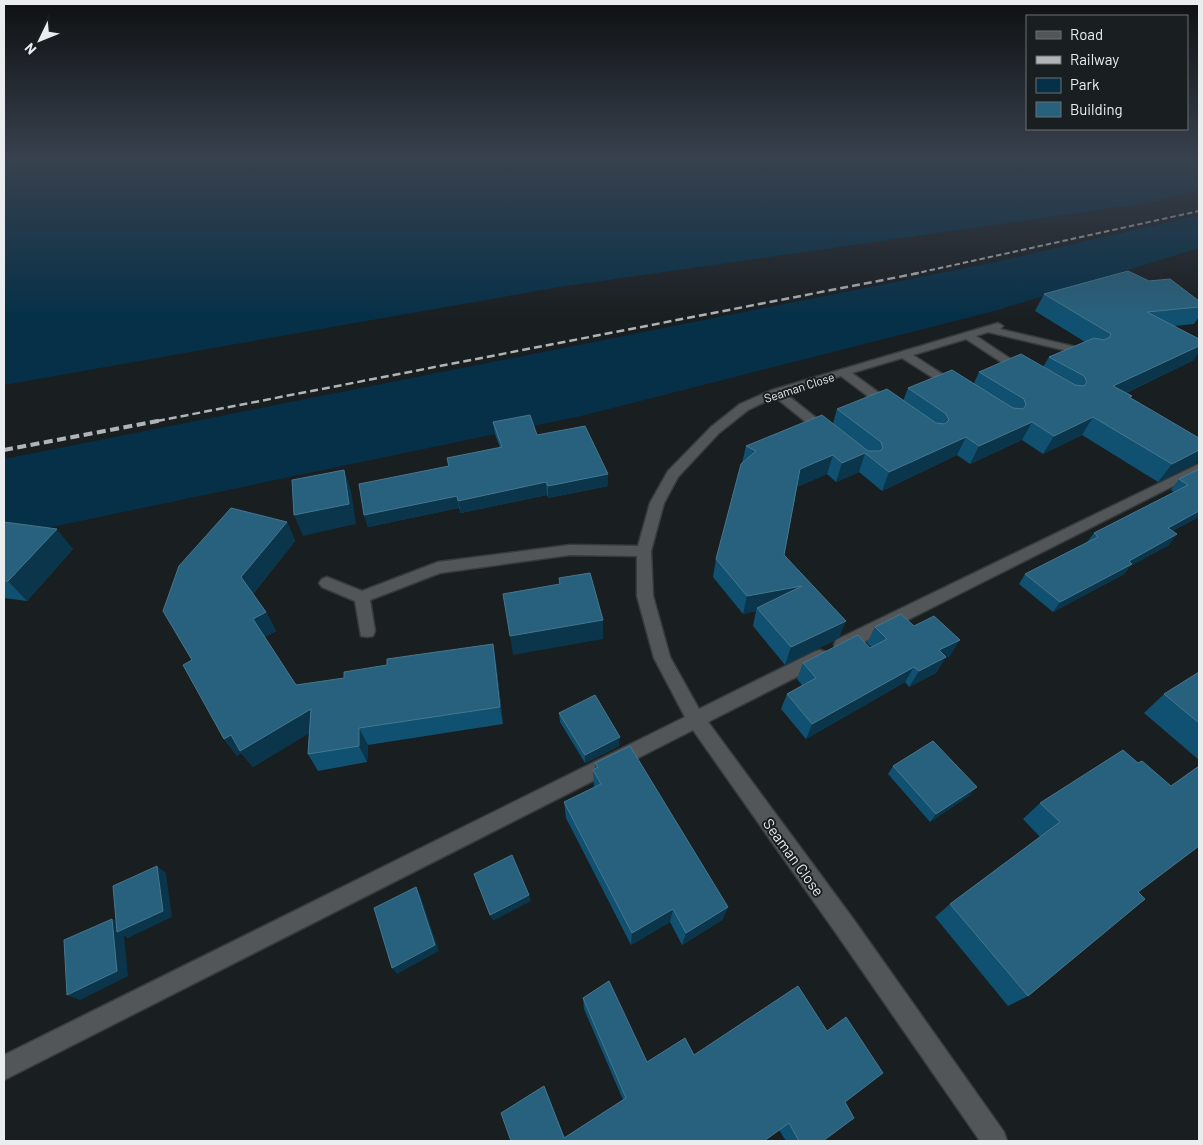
<svg xmlns="http://www.w3.org/2000/svg" width="1203" height="1145" viewBox="0 0 1203 1145" font-family="Barlow,sans-serif">
  <style>
    .green { fill: #063048 }
    .lines { fill: none; stroke-linecap: round; stroke-linejoin: round }
    .minor-casing { stroke: #363b3e; stroke-width: 3 }
    .minor { fill: #535658; fill-rule: evenodd }
    .rail-far2 { stroke: #b0b4b6; stroke-width: 2; stroke-dasharray: 5.5 3; stroke-linecap: butt }
    .rail-far1 { stroke: #b0b4b6; stroke-width: 2.5; stroke-dasharray: 8 4; stroke-linecap: butt }
    .rail { stroke: #b0b4b6; stroke-width: 4; stroke-dasharray: 9 4.5; stroke-linecap: butt }
    .wall { fill: #105070 }
    .shaded-wall { fill: #0a354a }
    .building { fill: #28617d; stroke: #46778f }
    .labels { text-anchor: middle; dominant-baseline: central; stroke-width: 4; stroke-linejoin: round; paint-order: stroke }
    .street-label { font-size: 12px; fill: #eaedef; stroke: #191e21 }
    .near-street-label { font-size: 15px; fill: #eaedef; stroke: #191e21 }
  </style>
  <rect width="100%" height="100%" fill="#191e21"/>
  <!-- green -->
  <g class="green">
    <path d="M4 158H1199V189L1154 202 559 287 4 385Z"/>
    <path d="M1199 215V248L998 310 581 416 4 537V459L991 263Z"/>
  </g>
  <g class="lines">
    <!-- minor casing -->
    <g class="minor-casing">
      <g id="minor">
        <path d="M998 323 1003 326 1000 329 1093 351 1095 353 1089 356 988 332 976 336 1026 369 1028 371 1026 373H1018L966 339 913 355 959 385 961 387 959 389H951L902 358 852 373 893 403 895 406 893 409H885L841 376 785 393 830 429 832 432 830 435H822L775 397 748 410 719 433 678 477 664 503 651 551 653 596 670 657 699 709 814 652 820 650 826 652 828 657 826 662 708 722 854 920 1004 1132 1007 1141H980L838 936 693 730 4 1080V1055L685 717 654 658 637 596V556L570 555 440 573 370 600 375 631 373 636 367 637 361 636 355 601 322 587 319 583 322 579 327 577 362 591 438 562 570 545 638 546 650 503 668 471 711 427 740 404 772 390Z"/>
        <path d="M1199 464V473L848 650 842 652 836 650 834 645 836 640Z"/>
      </g>
    </g>
    <!-- minor -->
    <use href="#minor" class="minor"/>
    <!-- rail-far2 -->
    <path class="rail-far2" d="M913 274 1199 211"/>
    <!-- rail-far1 -->
    <path class="rail-far1" d="M157 421 919 273"/>
    <!-- rail -->
    <path class="rail" d="M4 450 163 420"/>
  </g>
  <!-- wall -->
  <g class="wall">
    <path d="M1149 281 1199 301V317L1194 324 1174 326 1194 360 1126 393 1132 396 1130 398 1196 463 1158 482 1082 435 1043 454 1022 440 970 464 957 455 882 491 859 472 836 482 827 474 797 487 784 555 839 638 785 665 753 626 756 611 743 614 713 577 716 559 742 463 746 446 833 423 837 409 903 401 908 388 974 383 979 372 1043 367 1049 357 1085 342 1035 311 1044 294Z"/>
    <path d="M493 422 537 435 608 474V486L548 498 547 495 461 513 459 508 368 527 364 515 448 466 447 458 500 448 495 434Z"/>
    <path d="M1199 469V517L1172 531 1169 545 1130 566 1124 574 1053 612 1019 584 1025 574 1087 542 1094 533 1174 492 1171 490 1179 479Z"/>
    <path d="M4 522 73 549 27 601 4 598Z"/>
    <path d="M287 522 295 541 253 594 266 612 276 631 264 637 296 685 496 662 503 724 368 745 367 762 318 771 308 754 309 733 253 767 241 753 237 756 224 739 192 660Z"/>
    <path d="M914 626 950 656 945 658 936 673 909 687 905 682 806 739 781 709 787 694 802 685 797 679 803 663 870 648 871 647 867 643 875 627Z"/>
    <path d="M1199 672V760L1144 713 1164 694Z"/>
    <path d="M559 713 619 746 585 763 560 722Z"/>
    <path d="M595 763 728 907 722 920 682 945 670 922 631 945 566 818 564 802 594 787 593 770 595 769Z"/>
    <path d="M893 766 970 795 930 822 888 774Z"/>
    <path d="M1040 803 1138 892 1028 996 1008 1006 935 917 950 904 1040 837 1023 819Z"/>
    <path d="M583 998 647 1062 694 1055 845 1102 823 1141H786L779 1130 511 1141 547 1093 565 1138 623 1100 584 1009Z"/>
  </g>
  <!-- shaded-wall -->
  <g class="shaded-wall">
    <path d="M1199 346V352L1194 360 1102 404 1113 386Z"/>
    <path d="M1093 417 1082 435 1043 454 1054 436Z"/>
    <path d="M1032 422 1022 440 970 464 979 446Z"/>
    <path d="M966 437 957 455 882 491 889 472Z"/>
    <path d="M1199 450V460L1196 463 1158 482 1172 464Z"/>
    <path d="M865 453 859 472 836 482 842 463Z"/>
    <path d="M833 455 827 474 795 488 800 469Z"/>
    <path d="M344 470 351 490 356 524 303 536 294 515Z"/>
    <path d="M608 474V486L548 498V486Z"/>
    <path d="M546 482 547 495 461 513 458 501Z"/>
    <path d="M457 496 459 508 368 527 364 515Z"/>
    <path d="M1199 511V517L1159 538 1168 528Z"/>
    <path d="M287 522 295 541 251 596 241 577Z"/>
    <path d="M57 529 73 549 27 601 8 581Z"/>
    <path d="M1177 534 1169 545 1130 566 1124 574 1053 612 1060 602 1129 561Z"/>
    <path d="M802 586 757 608 756 611 743 614 747 596Z"/>
    <path d="M266 612 276 631 263 637 253 619Z"/>
    <path d="M603 620V639L513 655 510 636Z"/>
    <path d="M846 621 839 638 785 665 791 647Z"/>
    <path d="M960 640 950 656 945 658 936 673 909 687 919 671 939 650Z"/>
    <path d="M493 644 496 662 503 724 500 707Z"/>
    <path d="M914 667 905 682 806 739 812 724Z"/>
    <path d="M311 709 321 726 253 767 241 753 237 756 224 739 231 735Z"/>
    <path d="M359 728 368 745 367 762 359 746Z"/>
    <path d="M620 737 619 746 585 763V755Z"/>
    <path d="M977 787 970 795 930 822 936 814Z"/>
    <path d="M157 866 166 873 172 917 128 938 124 936 128 976 80 1000 67 995 112 919 123 925Z"/>
    <path d="M416 887 420 894 439 951 397 974 392 968Z"/>
    <path d="M529 895 531 901 493 921 490 915Z"/>
    <path d="M728 907 722 920 682 945 686 933Z"/>
    <path d="M673 909 670 922 631 945 632 933Z"/>
  </g>
  <!-- building -->
  <g class="building">
    <path d="M1128 271 1149 281 1170 279 1199 301V307L1147 312 1199 339V346L1113 386 1132 396 1129 397 1199 438V450L1172 464 1093 417 1054 436 1032 422 979 446 966 437 889 472 865 453 842 463 833 455 800 469 784 555 846 621 791 647 757 608 802 586 747 596 716 559 741 464 756 451 746 446 822 415 868 451H880L883 448 881 442 837 409 887 389 936 423 945 424 949 420 946 414 908 388 952 370 1013 408 1023 409 1026 405 1024 399 979 372 1021 354 1075 385 1084 386 1087 382 1084 376 1049 357 1094 338 1104 340 1110 337 1111 334 1044 294Z"/>
    <path d="M530 415 537 435 585 426 608 474 548 486 546 482 458 501 457 496 364 515 359 484 449 466 447 458 502 447 493 422Z"/>
    <path d="M1199 469V511L1168 528 1177 534 1129 561 1132 564 1060 602 1025 574 1098 537 1094 533 1188 485 1179 479Z"/>
    <path d="M344 470 349 504 294 515 292 480Z"/>
    <path d="M231 508 287 522 241 577 266 612 253 619 296 685 344 678V672L387 665V659L493 644 500 707 359 728V746L308 754 311 709 240 751 231 735 224 739 183 665 192 660 163 611 179 566Z"/>
    <path d="M4 522 57 529 8 581H4Z"/>
    <path d="M590 573 603 620 510 636 503 594 560 584 559 578Z"/>
    <path d="M901 614 914 626 934 616 960 640 939 650 946 657 919 671 914 667 812 724 787 694 816 678 803 663 858 635 870 648 887 639 875 627Z"/>
    <path d="M1199 672V723L1164 694Z"/>
    <path d="M595 695 620 737 585 755 559 713Z"/>
    <path d="M933 741 977 787 936 814 893 766Z"/>
    <path d="M630 746 728 907 686 933 673 909 632 933 564 802 601 784 593 770 598 767 595 763Z"/>
    <path d="M1123 750 1138 763 1142 761 1171 786 1199 766V846L1138 892 1145 899 1028 996 950 904 1060 822 1040 803Z"/>
    <path d="M512 855 529 895 490 915 474 874Z"/>
    <path d="M157 866 163 911 117 932 113 886Z"/>
    <path d="M416 887 435 945 392 968 374 908Z"/>
    <path d="M112 919 117 971 67 995 64 940Z"/>
    <path d="M609 981 647 1062 685 1038 694 1055 798 986 827 1031 846 1017 883 1073 845 1102 854 1118 823 1141H799L789 1123 764 1141H511L501 1113 544 1086 564 1138 626 1098 583 998Z"/>
  </g>
  <!-- sky -->
  <linearGradient id="sky" x2="0" y2="1"><stop stop-color="#0e1012"/><stop offset="0.5" stop-color="#38414e"/><stop offset="1" stop-color="#38414e" stop-opacity="0"/></linearGradient>
  <rect width="1203" height="318" fill="url(#sky)"/>
  <g class="labels">
    <!-- street labels -->
    <g class="street-label">
      <text transform="translate(799 387) rotate(-18)">Seaman Close</text>
    </g>
    <!-- near-street labels -->
    <g class="near-street-label">
      <text transform="translate(794 857) rotate(54)">Seaman Close</text>
    </g>
  </g>
  <!-- border -->
  <rect width="1203" height="1145" fill="none" stroke="#eaedef" stroke-width="10"/>
  <!-- legend -->
  <rect x="1026" y="15" width="162" height="115" fill="#191e21" stroke="#6d7173"/>
  <rect x="1036" y="31" width="25" height="8" fill="#535658" stroke="#6d7173"/>
  <text x="1070" y="40" font-size="15" fill="#eaedef">Road</text>
  <rect x="1036" y="56" width="25" height="8" fill="#b0b4b6" stroke="#6d7173"/>
  <text x="1070" y="65" font-size="15" fill="#eaedef">Railway</text>
  <rect x="1036" y="78" width="25" height="15" fill="#063048" stroke="#6d7173"/>
  <text x="1070" y="90" font-size="15" fill="#eaedef">Park</text>
  <rect x="1036" y="102" width="25" height="15" fill="#28617d" stroke="#6d7173"/>
  <text x="1070" y="115" font-size="15" fill="#eaedef">Building</text>
  <!-- north arrow -->
  <g transform="translate(40 40) rotate(227)" stroke="#191e21" stroke-width="4" paint-order="stroke">
  <path d="M0-4L9 19L0 12L-9 19Z" fill="#eaedef"/>
  <text y="-8" font-size="14" font-weight="bold" text-anchor="middle" fill="#eaedef">N</text>
  </g>
</svg>
